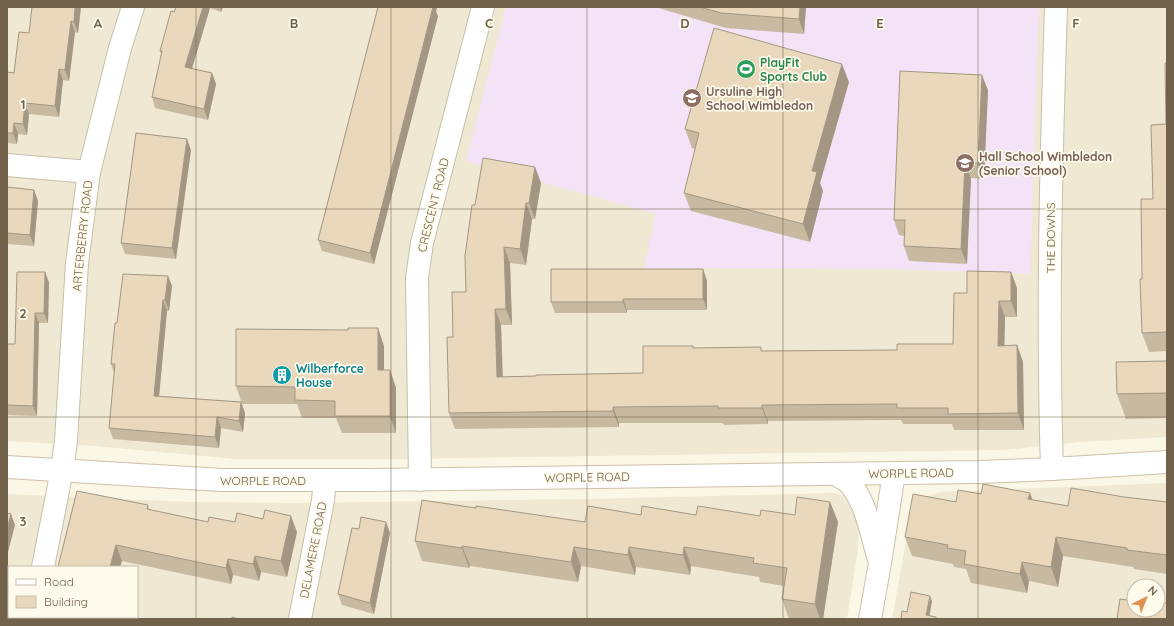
<svg xmlns="http://www.w3.org/2000/svg" width="1174" height="626" viewBox="0 0 1174 626" font-family="Quicksand,sans-serif">
  <style>
    .residential { fill: #efe8d2; fill-rule: evenodd }
    .education { fill: #f4e3f7 }
    .lines { fill: none; stroke-linecap: round; stroke-linejoin: round }
    .street-casing { stroke: #c9bfaa; stroke-width: 24 }
    .secondary-casing { stroke: #ccc0a9; stroke-width: 24 }
    .street { stroke: #fff; stroke-width: 22 }
    .secondary { stroke: #fff; stroke-width: 22 }
    .wall { fill: #c8baa1 }
    .shaded-wall { fill: #a39783 }
    .building { fill: #e9d8bb; stroke: #a39783 }
    .grid { fill: none; stroke: #72624c; stroke-width: 1; stroke-opacity: 0.55 }
    .labels { text-anchor: middle; dominant-baseline: central; stroke-width: 3.5; stroke-linejoin: round; paint-order: stroke }
    .leisure-label { font-size: 12px; font-weight: bold; fill: #27864d; stroke: #fefbec; text-anchor: start }
    .education-label { font-size: 12px; font-weight: bold; fill: #785e54; stroke: #fefbec; text-anchor: start }
    .street-label { font-size: 12px; fill: #72624c; stroke: #fefbec }
    .culture-label { font-size: 12px; font-weight: bold; fill: #0d838f; stroke: #fefbec; text-anchor: start }
    .grid-label { font-size: 13px; text-anchor: middle; font-weight: bold; fill: #72624c; stroke: #fefbec; stroke-width: 3.5; stroke-linejoin: round; paint-order: stroke }
  </style>
  <rect width="100%" height="100%" fill="#fbf7e6"/>
  <!-- residential -->
  <g class="residential">
    <path d="M7 7H1167V437L1080 442 1003 450 396 459H235L96 446 7 441Z"/>
    <path d="M1167 483V619H892L909 525 924 497 940 492ZM1134 586H1158V610H1134Z"/>
    <path d="M834 493 846 496 854 508 859 527 858 549 847 619H7V494L189 502 299 503 587 499ZM9 567H137V617H9Z"/>
  </g>
  <!-- education -->
  <path class="education" d="M506 7H1039L1030 274 889 269 644 268 656 214 466 161Z"/>
  <g class="lines">
    <!-- street casing -->
    <g class="street-casing">
      <g id="street">
        <path d="M7 165 89 172"/>
        <path d="M1052 469C1047 315 1051 161 1056 7"/>
        <path d="M420 480 417 278 422 243 483 7"/>
        <path d="M43 567 62 470 66 441 77 263 89 172 120 48 133 7"/>
        <path d="M32 619V617"/>
        <path d="M300 619 323 500 325 480"/>
      </g>
    </g>
    <!-- secondary casing -->
    <g class="secondary-casing">
      <g id="secondary">
        <path d="M7 467 222 480H369L979 472 1052 469 1167 462"/>
        <path d="M835 474C838 476 842 478 846 480 865 496 871 533 878 556"/>
        <path d="M870 619 880 563 894 473"/>
      </g>
    </g>
    <!-- street -->
    <use href="#street" class="street"/>
    <!-- secondary -->
    <use href="#secondary" class="secondary"/>
  </g>
  <!-- wall -->
  <g class="wall">
    <path d="M81 7 78 33 75 32 69 81 63 80 59 117 29 114 27 135 18 134 17 144 7 143V72L14 73 29 33Z"/>
    <path d="M176 7H223L221 12 210 8 192 69 212 73 216 84 208 120 155 108 152 97 161 54 160 51Z"/>
    <path d="M378 7H437L436 12 438 16 374 264 322 251 318 240Z"/>
    <path d="M655 7H806L804 34 726 28Z"/>
    <path d="M1167 63V351L1149 352 1142 333V279L1153 199 1166 124Z"/>
    <path d="M849 82 820 183 823 191 810 242 691 211 684 193 695 149 692 148 685 129Z"/>
    <path d="M988 90 984 179 971 178 967 264 909 261 904 246V236L899 235 894 220Z"/>
    <path d="M191 150 176 259 125 254 121 243Z"/>
    <path d="M535 167 541 183 535 219H532L526 265 510 263 512 325H501L503 377 643 373 693 346 694 348 762 351 897 350 953 344 967 293 1011 272 1017 288V317H1005L1004 346 1017 345 1023 362 1024 430H954L952 424H903L901 420 768 421V424L724 425 723 423H619V427L455 429 449 413 453 337 466 292 475 205Z"/>
    <path d="M7 187 34 190 38 201 34 246 7 244Z"/>
    <path d="M703 269 707 281V310H627V313H555L551 302Z"/>
    <path d="M168 276 172 286 169 311H167L159 396 241 402 245 413 243 432 221 428 219 448 113 439 109 428 114 373 111 364 117 323Z"/>
    <path d="M49 282 48 323H39L37 416 7 415V344H15Z"/>
    <path d="M384 346V370H390L396 388V433H342L336 418H302L297 404H242L236 386Z"/>
    <path d="M1167 361V418L1126 419 1117 394Z"/>
    <path d="M981 494 1033 500 1068 506 1124 497 1167 502V574L1134 569 1133 567 1063 556 1058 587 1029 581 1027 593 971 583 966 569 954 567 953 564 912 556 905 537 956 502Z"/>
    <path d="M830 502 838 522 823 619H789L782 599 784 586 760 582 759 577 691 566 690 575 636 567 635 575 581 566 578 582 470 566 469 568 422 561 415 541 476 508 585 522 641 515H696L760 516 795 515Z"/>
    <path d="M148 505 149 510 208 522H235L297 532 287 577 261 572 259 581 233 575 231 584 122 561 58 567Z"/>
    <path d="M386 522 390 533 374 614 342 605 338 594 359 529Z"/>
  </g>
  <!-- shaded-wall -->
  <g class="shaded-wall">
    <path d="M75 7H81L78 33 74 22Z"/>
    <path d="M203 7H209L210 8 189 78 185 67Z"/>
    <path d="M220 7H223L221 12Z"/>
    <path d="M432 7H437L436 12 438 16 374 264 370 253Z"/>
    <path d="M800 7H806L804 34 799 19Z"/>
    <path d="M71 21 75 32 69 81 65 70Z"/>
    <path d="M842 64 849 82 820 183 823 191 810 242 803 224 812 171Z"/>
    <path d="M59 69 63 80 59 117 55 106Z"/>
    <path d="M212 73 216 84 208 120 204 109Z"/>
    <path d="M982 75 988 90 984 179 978 163Z"/>
    <path d="M25 103 29 114 27 135 23 124Z"/>
    <path d="M14 123 18 134 17 144 13 133Z"/>
    <path d="M187 139 191 150 176 259 172 248Z"/>
    <path d="M965 163 971 178 967 264 961 249Z"/>
    <path d="M535 167 541 183 535 219 529 203Z"/>
    <path d="M34 190 38 201 34 246 30 235Z"/>
    <path d="M526 203 532 219 526 265 520 249Z"/>
    <path d="M504 247 510 263 512 325 506 309Z"/>
    <path d="M703 269 707 281V310L703 299Z"/>
    <path d="M45 272 49 282 48 323 44 313Z"/>
    <path d="M1011 272 1017 288V317L1011 301Z"/>
    <path d="M168 276 172 286 169 311 165 300Z"/>
    <path d="M623 299 627 310V313L623 302Z"/>
    <path d="M163 300 167 311 158 407 154 396Z"/>
    <path d="M999 301 1005 317 1004 362 998 346Z"/>
    <path d="M495 309 501 325 503 394 497 377Z"/>
    <path d="M35 313 39 323 37 416 33 406Z"/>
    <path d="M378 328 384 346V388L378 370Z"/>
    <path d="M1017 345 1023 362 1024 430 1018 413Z"/>
    <path d="M390 370 396 388V433L390 416Z"/>
    <path d="M241 402 245 413 243 432 239 421Z"/>
    <path d="M762 405 768 421V424L762 408Z"/>
    <path d="M613 407 619 423V427L613 411Z"/>
    <path d="M217 417 221 428 219 448 215 437Z"/>
    <path d="M1030 493 1037 512 1028 499Z"/>
    <path d="M830 502 838 522 823 619H820L815 604Z"/>
    <path d="M11 514 15 525 7 556V530Z"/>
    <path d="M291 516 297 532 287 577 281 561Z"/>
    <path d="M386 522 390 533 374 614 370 603Z"/>
    <path d="M1056 537 1063 556 1058 587 1051 567Z"/>
    <path d="M116 545 122 561 120 567H110Z"/>
    <path d="M462 546 470 566 469 568 462 548Z"/>
    <path d="M574 547 581 566 578 582 571 562Z"/>
    <path d="M629 547 636 567 635 575 628 555Z"/>
    <path d="M684 547 691 566 690 575 683 555Z"/>
    <path d="M255 556 261 572 259 581 253 564Z"/>
    <path d="M228 559 233 575 231 584 226 568Z"/>
    <path d="M1022 562 1029 581 1027 593 1020 574Z"/>
    <path d="M930 596 932 601 929 619 926 615Z"/>
  </g>
  <!-- building -->
  <g class="building">
    <path d="M32 7H75L74 22 71 21 65 70 59 69 55 106 25 103 23 124 14 123 13 133H7V72L14 73 19 32 29 33Z"/>
    <path d="M176 7H203L185 67 212 73 204 109 152 97 162 51H160L171 11 174 12Z"/>
    <path d="M378 7H433L370 253 318 240Z"/>
    <path d="M700 7H800L799 19 721 13Z"/>
    <path d="M714 28 842 64 812 171 817 172 803 224 684 193 699 133 685 129Z"/>
    <path d="M1165 63H1167V332L1142 333 1140 279H1142L1141 199H1153L1151 125 1166 124Z"/>
    <path d="M900 71 982 75 978 163H965L961 249 904 246 905 220H894Z"/>
    <path d="M136 133 187 139 172 248 121 243Z"/>
    <path d="M483 158 535 167 529 203H526L520 249 504 247 506 309H495L497 377 536 376V375L643 373V346H693V348L761 347V351L897 350V344H953L954 293H967V271L1011 272V301H999L998 346 1017 345 1018 413 948 414V408H897V404L762 405V408H718V406L613 407V411L449 413 447 337H453L452 292H466L465 256 472 205H475Z"/>
    <path d="M7 187 34 190 30 235 7 233Z"/>
    <path d="M551 269H703V299H623V302H551Z"/>
    <path d="M17 272H45L44 313H35L33 406 7 405V344H15Z"/>
    <path d="M123 274 168 276 165 300H163L154 396 241 402 239 421 217 417 215 437 109 428 115 364H111L115 323H117Z"/>
    <path d="M348 328H378V370H390V416H335V401L295 400V387L236 386V329L348 330Z"/>
    <path d="M1167 361V393L1117 394 1116 362Z"/>
    <path d="M983 484 1030 493 1028 499 1068 506 1071 488 1124 497 1167 502V555L1127 550V548L1056 537 1051 567 1022 562 1020 574 964 564 966 551 947 548 948 545 905 537 913 494 956 502 958 490 981 494Z"/>
    <path d="M77 491 148 505 147 509 208 522 209 517 235 522 237 513 263 519 265 510 291 516 281 561 255 556 253 564 228 559 226 568 116 545 110 567H58Z"/>
    <path d="M797 497 830 502 815 604 782 599 787 568 753 563 754 558 684 547 683 555 629 547 628 555 574 547 571 562 462 546V548L415 541 422 500 476 508V506L585 522 588 506 641 515 642 506 696 515 698 506 760 516 761 510 795 515Z"/>
    <path d="M7 513 11 514 7 530Z"/>
    <path d="M361 517 386 522 370 603 338 594 352 528 359 529Z"/>
    <path d="M911 592 930 596 926 615 936 617V619H901L902 611 907 612Z"/>
    <path d="M1120 599 1134 601V610H1158V604L1162 605 1163 603H1167V619H1117Z"/>
    <path d="M232 617 239 619H232Z"/>
  </g>
  <!-- grid -->
  <path class="grid" d="M196 7V619M391 7V619M587 7V619M783 7V619M978 7V619M7 209H1167M7 417H1167"/>
  <!-- icons -->
  <defs>
    <g id="stadium-disc" transform="scale(1)"><circle r="9.5" fill="#2e9e5b" stroke="#fefbec"/><path d="M0-5a6.5 5 0 1 0 0 10a6.5 5 0 1 0 0-10ZM-3.5-1.8h7v3.6h-7Z" fill="#fff"/></g>
    <g id="school-disc" transform="scale(1)"><circle r="9.5" fill="#8d6e63" stroke="#fefbec"/><path d="M0-5L7-2L0 1L-7-2ZM-4 1L0 2.5L4 1V4Q0 6-4 4Z" fill="#fff"/></g>
    <g id="building-disc" transform="scale(1)"><circle r="9.5" fill="#0f9aa8" stroke="#fefbec"/><path d="M-4-6H4V6H1V3H-1V6H-4ZM-2.5-4.3h1.7v1.8h-1.7ZM.8-4.3h1.7v1.8H.8ZM-2.5-1h1.7V.8h-1.7ZM.8-1h1.7V.8H.8Z" fill="#fff"/></g>
  </defs>
  <g fill-rule="evenodd">
    <use href="#stadium-disc" x="746" y="69"/>
    <use href="#school-disc" x="692" y="98"/>
    <use href="#school-disc" x="965" y="163"/>
    <use href="#building-disc" x="282" y="375"/>
  </g>
  <g class="labels">
    <!-- leisure labels -->
    <g class="leisure-label">
      <text x="760" y="62">PlayFit<tspan x="760" dy="14">Sports Club</tspan></text>
    </g>
    <!-- education labels -->
    <g class="education-label">
      <text x="706" y="91">Ursuline High<tspan x="706" dy="14">School Wimbledon</tspan></text>
      <text x="979" y="156">Hall School Wimbledon<tspan x="979" dy="14">(Senior School)</tspan></text>
    </g>
    <!-- street labels -->
    <g class="street-label">
      <text transform="translate(433 205) rotate(-76)">CRESCENT ROAD</text>
      <text transform="translate(82 236) rotate(-84)">ARTERBERRY ROAD</text>
      <text transform="translate(1050 238) rotate(-90)">THE DOWNS</text>
      <text transform="translate(911 473) rotate(-1)">WORPLE ROAD</text>
      <text transform="translate(587 477) rotate(-1)">WORPLE ROAD</text>
      <text x="263" y="480">WORPLE ROAD</text>
      <text transform="translate(313 550) rotate(-79)">DELAMERE ROAD</text>
    </g>
    <!-- culture labels -->
    <g class="culture-label">
      <text x="296" y="368">Wilberforce<tspan x="296" dy="14">House</tspan></text>
    </g>
  </g>
  <g class="grid-label">
    <text x="98" y="28">A</text>
    <text x="294" y="28">B</text>
    <text x="489" y="28">C</text>
    <text x="685" y="28">D</text>
    <text x="880" y="28">E</text>
    <text x="1076" y="28">F</text>
    <text x="23" y="109">1</text>
    <text x="23" y="318">2</text>
    <text x="23" y="526">3</text>
  </g>
  <!-- border -->
  <rect width="1174" height="626" fill="none" stroke="#72624c" stroke-width="16"/>
  <!-- legend -->
  <rect x="8" y="566" width="130" height="52" fill="#fefbec" stroke="#c6beac"/>
  <rect x="16" y="579" width="20" height="6" fill="#ffffff" stroke="#c6beac"/>
  <text x="44" y="586" font-size="12" fill="#72624c">Road</text>
  <rect x="16" y="596" width="20" height="12" fill="#e9d8bb" stroke="#c6beac"/>
  <text x="44" y="606" font-size="12" fill="#72624c">Building</text>
  <!-- north arrow -->
  <g transform="translate(1146 598) rotate(43)"><circle r="19" fill="#fefbec" stroke="#c6beac"/>
  <path d="M0-3L7 15L0 10L-7 15Z" fill="#dd9053"/>
  <text y="-6" font-size="11" font-weight="bold" text-anchor="middle" fill="#72624c">N</text>
  </g>
</svg>
